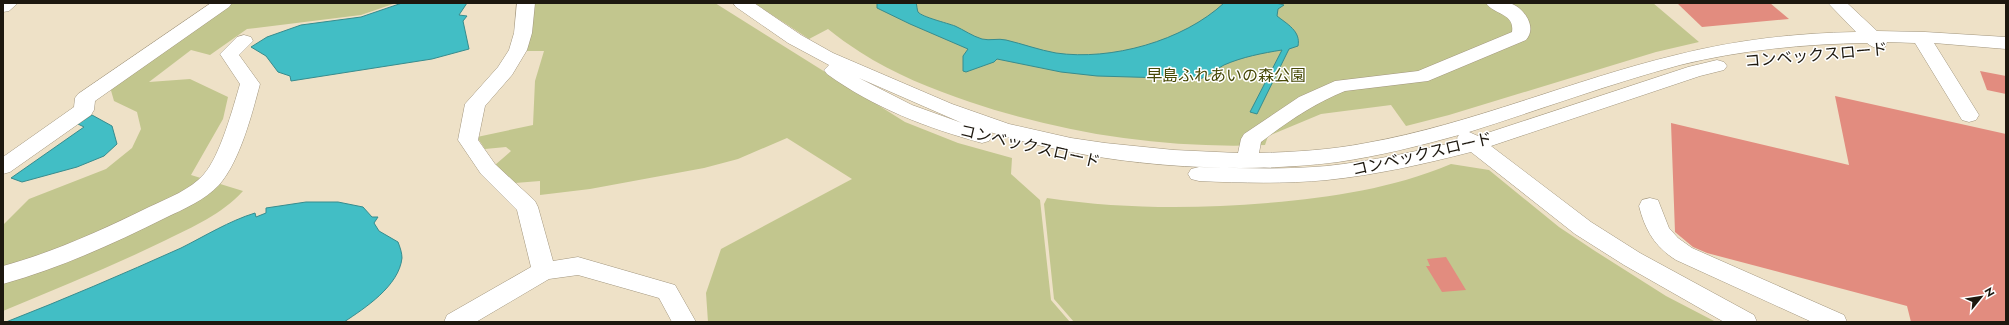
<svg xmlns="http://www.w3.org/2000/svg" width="2009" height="325" viewBox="0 0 2009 325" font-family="Jost,'Noto Sans JP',sans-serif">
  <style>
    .green { fill: #c2c68e }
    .water { fill: #42bec5; stroke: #378c8e }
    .building { fill: #e28c7f }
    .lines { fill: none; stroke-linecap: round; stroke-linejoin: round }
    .minor-casing { stroke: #a2967e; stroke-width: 1 }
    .minor { fill: #fff; fill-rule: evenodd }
    .labels { text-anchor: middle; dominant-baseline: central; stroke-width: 3; stroke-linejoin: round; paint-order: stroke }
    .street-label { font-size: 16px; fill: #1d180f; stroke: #fff }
    .park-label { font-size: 16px; fill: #474907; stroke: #fff }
  </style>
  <rect width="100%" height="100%" fill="#eee1c7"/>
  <!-- green -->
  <g class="green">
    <path d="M226 3H396L361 15 247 29 210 55 191 50 149 82 190 79 228 97 223 119 191 175 243 191C222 214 193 227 166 240 113 266 58 288 3 311V225L29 199 106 169 132 148 141 129 137 112 114 101 110 87Z"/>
    <path d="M532 3H715L905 122 958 143 1012 158 1011 174 1040 200 1051 300 1070 322H708L706 293 721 249 852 179 787 138 738 159 704 168 590 189 540 195V181L515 183 495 165 511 151 506 147 485 149 477 137 533 125 535 81 544 51H523Z"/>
    <path d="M754 3H1653L1699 42 1656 52 1449 115 1406 126 1391 105 1321 114 1268 136 1265 145C1165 149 1065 134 970 102 932 89 894 74 860 52 849 45 838 37 828 29L809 39Z"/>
    <path d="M1451 164 1489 170 1559 227 1595 251 1666 296 1716 322H1074L1054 299 1044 204 1047 198C1121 209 1194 209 1268 203 1332 197 1391 189 1451 164Z"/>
  </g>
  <!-- water -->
  <g class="water">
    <path d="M402 3H467L459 15 467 16 463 21 469 49 432 59 291 81 290 76 278 72 266 56 251 47 267 37 301 25 361 17Z"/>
    <path d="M877 3H916C917 5 917 10 918 12 922 17 947 23 955 26 964 30 972 36 982 39 990 41 998 38 1006 40 1023 44 1039 50 1056 53 1111 61 1183 41 1224 3H1276L1284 5 1278 9 1277 16C1287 24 1301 31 1298 46L1289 49 1257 114 1250 112 1282 50C1263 53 1242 57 1224 65 1215 70 1210 75 1200 79L1097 76 1061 72 997 59 994 62 966 72 963 71V56L968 49 910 24 877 8Z"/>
    <path d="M92 115 112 126 117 144 104 156 77 167 22 182 11 178 84 127 78 124Z"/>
    <path d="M306 202H338L363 207 372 217H378L374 223 379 231 398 242C400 247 402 253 402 258 399 286 365 308 344 322H6C65 299 123 274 181 248 205 236 229 221 255 213L256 217 266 213V208Z"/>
  </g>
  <!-- building -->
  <g class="building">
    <path d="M1677 3H1770L1789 19 1702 27Z"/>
    <path d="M1980 71 2006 76V94L1987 90Z"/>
    <path d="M1835 96 2006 134V322H1911L1907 306 1707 253 1693 247 1675 232 1671 123 1849 165Z"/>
    <path d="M1446 257 1466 290 1442 292 1426 266H1430L1427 259Z"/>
  </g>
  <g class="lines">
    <!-- minor casing -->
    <g class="minor-casing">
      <g id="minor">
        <path d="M3 3H18L9 11 3 12Z"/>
        <path d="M211 3H232L229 7 95 101 94 110 91 115 10 172 3 174V157L74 107 75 98 78 94Z"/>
        <path d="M517 3H535L532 33 527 50 512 75 485 106 478 140 495 164 535 201 538 207 553 261 578 257 675 285 696 322H672L659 298 578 275 549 279 476 322H444L447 315 531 267 517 210 481 174 458 140 465 104 498 67 509 50 514 33Z"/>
        <path d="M733 3H754L801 35 833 53 952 104 1009 124 1071 138 1105 143 1174 150 1238 153 1241 139 1244 134 1299 97 1335 81 1418 71 1512 32C1515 13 1494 15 1486 3 1493 3 1502 2 1509 3 1523 6 1538 27 1526 40L1428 81 1345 91C1315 103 1287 122 1261 142L1259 153C1295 152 1330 150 1366 143 1472 124 1572 80 1676 55 1735 40 1796 33 1856 32L1828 3H1847L1877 31 1925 32 2006 37V49L1934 43 1979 115 1976 120 1969 122 1962 120 1915 43 1887 42 1885 47C1877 49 1873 48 1867 43 1804 44 1741 50 1680 65 1609 84 1539 110 1469 132L1478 136 1688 67 1717 60 1724 62 1727 66 1724 70 1700 76 1491 146 1591 222 1640 253 1754 315 1757 322H1724L1624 265 1575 234 1471 152C1424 164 1376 175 1327 180 1285 184 1242 183 1199 181L1191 179 1188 174 1191 169 1199 167C1242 168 1284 170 1327 166 1371 161 1415 152 1459 141L1457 138 1459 135C1419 146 1379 156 1338 162 1229 176 1094 165 990 132L992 136 989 141 982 143C927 128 874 108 827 74L824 70 829 65 788 43 736 7ZM859 78 962 123 912 105Z"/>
        <path d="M244 35 251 37 253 41 239 55 260 84C252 114 240 161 219 185 205 200 184 209 165 218 113 244 60 268 3 284V266C54 252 102 230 149 207 168 198 190 190 204 174 220 156 233 108 240 84L220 54 237 37Z"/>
        <path d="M1650 198 1658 200 1669 228 1678 238 1692 248 1844 315 1847 322H1812L1676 260C1655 247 1645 230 1639 206L1642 200Z"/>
      </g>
    </g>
    <!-- minor -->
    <use href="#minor" class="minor"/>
  </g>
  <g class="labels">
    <!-- street labels -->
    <g class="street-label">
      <text transform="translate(1816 55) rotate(-5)">コンベックスロード</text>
      <text transform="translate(1030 146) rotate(13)">コンベックスロード</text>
      <text transform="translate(1422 154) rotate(-13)">コンベックスロード</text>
    </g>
    <!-- park labels -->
    <g class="park-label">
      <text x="1226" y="75">早島ふれあいの森公園</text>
    </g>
  </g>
  <!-- border -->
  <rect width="2009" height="325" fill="none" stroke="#1d180f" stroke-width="8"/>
  <!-- north arrow -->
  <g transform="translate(1981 297) rotate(60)" stroke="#ffffff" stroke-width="3" paint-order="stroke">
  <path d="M0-3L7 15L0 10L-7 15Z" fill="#1d180f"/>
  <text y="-6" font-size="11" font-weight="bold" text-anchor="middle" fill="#1d180f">N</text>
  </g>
</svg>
